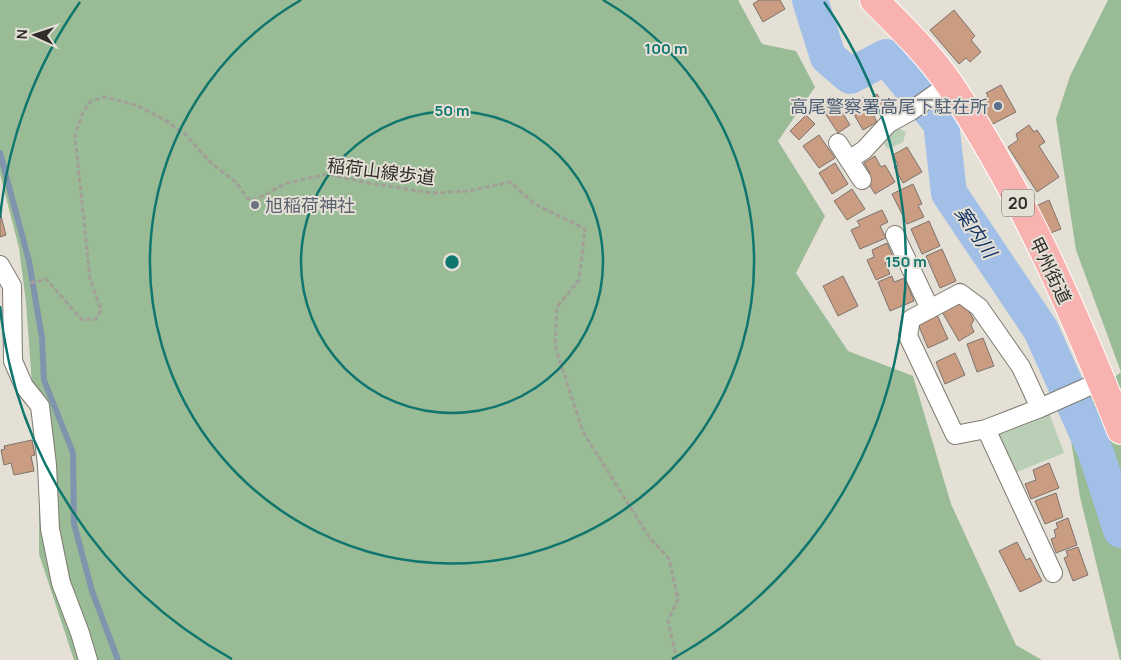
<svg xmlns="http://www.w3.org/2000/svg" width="1121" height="660" viewBox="0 0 1121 660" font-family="Manrope,'Noto Sans JP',sans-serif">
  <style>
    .green { fill: #b9cfb6 }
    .forest { fill: #99bb95 }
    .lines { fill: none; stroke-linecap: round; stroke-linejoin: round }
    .stream { stroke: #8094ae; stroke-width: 6 }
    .river { stroke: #a2bfe7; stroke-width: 36 }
    .building { fill: #ca9d82; stroke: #7c736d }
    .minor-casing { stroke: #7e7a71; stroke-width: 20 }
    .trunk-casing { stroke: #fff; stroke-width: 30 }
    .path { stroke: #a29f97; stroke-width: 3; stroke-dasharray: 5 2.5; stroke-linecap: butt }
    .minor { stroke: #fff; stroke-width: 18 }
    .trunk { stroke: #f8b2af; stroke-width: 28 }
    .ring { fill: none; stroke: #0f766e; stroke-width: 2.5 }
    .service-dot { fill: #5c6f8a; stroke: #e5e0d6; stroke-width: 2 }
    .worship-dot { fill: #6b7280; stroke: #e5e0d6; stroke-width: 2 }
    .labels { text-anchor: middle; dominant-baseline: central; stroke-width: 4; stroke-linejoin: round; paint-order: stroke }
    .shield { fill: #e5e0d6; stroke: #66635e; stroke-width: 1 }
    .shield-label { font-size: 16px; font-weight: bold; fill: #302e2a }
    .service-label { font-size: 18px; fill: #4e5e75; stroke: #e5e0d6; text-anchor: end }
    .street-label { font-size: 18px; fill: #302e2a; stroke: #e5e0d6 }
    .worship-label { font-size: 18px; fill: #5b616d; stroke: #e5e0d6; text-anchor: start }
    .water-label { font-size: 19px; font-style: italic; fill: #123566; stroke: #e5e0d6 }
    .centre { fill: #0f766e; stroke: #e5e0d6; stroke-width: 2.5 }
    .ring-label { font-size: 15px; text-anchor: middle; font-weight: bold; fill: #0f766e; stroke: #e5e0d6; stroke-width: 4; stroke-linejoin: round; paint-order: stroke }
  </style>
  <rect width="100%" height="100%" fill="#e5e0d6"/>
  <!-- green -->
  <g class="green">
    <path d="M889 123 906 132 903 142 888 149 877 135Z"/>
    <path d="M1049 413 1064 453 1007 476 986 429Z"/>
  </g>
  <!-- forest -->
  <g class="forest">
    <path d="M0 0H738L762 44 796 51 815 87 778 141 825 216 796 273 848 351 913 376 951 504 1016 645 1042 660H74L39 554V480L26 303 19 248 0 174Z"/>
    <path d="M1108 0H1121V372L1076 250 1056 119 1070 76Z"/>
    <path d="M1121 372V660H1120L1080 497 1067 415Z"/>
  </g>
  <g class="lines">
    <!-- stream -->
    <path class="stream" d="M0 153 29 261 42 338 44 380 73 453 74 524 92 591 118 660"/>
    <!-- river -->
    <path class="river" d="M810 0 828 57 850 76 886 57 941 123 949 193 1041 330 1096 453 1121 530"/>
  </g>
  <!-- building -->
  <g class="building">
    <path d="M759 0H780L785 9 763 22 753 4Z"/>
    <path d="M954 10 975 36 971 40 981 52 970 62 966 58 959 64 930 30Z"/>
    <path d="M1001 85 1016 112 991 125 981 101 988 96 986 93Z"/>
    <path d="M877 94 886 109 874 116 877 122 863 130 849 106 864 97 867 101Z"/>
    <path d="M832 96 850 125 838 133 819 104Z"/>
    <path d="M806 115 815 124 799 140 790 131Z"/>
    <path d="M1029 125 1034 132 1037 130 1045 142 1039 146 1059 177 1037 192 1008 147 1018 140 1016 134Z"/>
    <path d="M819 135 835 158 819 168 803 146Z"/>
    <path d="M907 147 922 172 903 183 894 167 898 165 893 155Z"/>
    <path d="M875 156 881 167 885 165 895 182 875 194 864 176 870 173 864 163Z"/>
    <path d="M835 163 848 184 832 194 819 173Z"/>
    <path d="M913 184 922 204 918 205 924 217 907 224 892 194Z"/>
    <path d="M852 189 865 209 847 220 834 201Z"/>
    <path d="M1049 200 1061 229 1048 234 1036 206Z"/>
    <path d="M882 210 888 222 880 226 886 238 860 249 851 230 860 226 857 221Z"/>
    <path d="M0 212 6 235 0 237Z"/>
    <path d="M929 221 940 246 922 254 911 229Z"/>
    <path d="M887 243 894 259 885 263 890 274 876 280 867 260 874 257 872 250Z"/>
    <path d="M942 249 956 281 940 288 926 256Z"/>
    <path d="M843 276 858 306 838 316 823 286Z"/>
    <path d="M892 276 894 282 905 278 914 301 890 311 878 282Z"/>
    <path d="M961 298 974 320 971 325 974 332 959 341 941 310Z"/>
    <path d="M934 308 948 339 928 348 918 324Z"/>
    <path d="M983 338 994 366 977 372 967 344Z"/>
    <path d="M955 353 965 375 945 384 936 362Z"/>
    <path d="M32 440 35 455 31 456 34 471 14 475 11 463 4 465 1 450 5 449 4 446Z"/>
    <path d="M1049 463 1059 488 1031 499 1025 484 1036 480 1033 470Z"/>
    <path d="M1056 493 1063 517 1045 524 1035 501Z"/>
    <path d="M1068 518 1077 545 1056 553 1051 539 1056 537 1054 530 1058 528 1056 523Z"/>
    <path d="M1017 542 1026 560 1030 558 1042 581 1020 592 999 551Z"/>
    <path d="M1078 547 1088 575 1073 581 1064 558 1068 556 1066 551Z"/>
  </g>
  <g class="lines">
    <!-- minor casing -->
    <g class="minor-casing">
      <g id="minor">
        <path d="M838 143 862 180"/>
        <path d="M849 160 864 150 889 123 911 111 949 84"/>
        <path d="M895 235 930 309"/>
        <path d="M0 265 12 286 13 361 24 386 40 406 47 465 50 529 61 583 80 633 88 660"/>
        <path d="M1040 408 1101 381"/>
        <path d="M986 429 1040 408 1021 367 979 307 960 293 911 319 908 336 955 435 986 429 1053 573"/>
      </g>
    </g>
    <!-- trunk casing -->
    <g class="trunk-casing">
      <path id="trunk" d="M874 0C900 26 929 54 950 85 1021 190 1074 312 1121 430"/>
    </g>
    <!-- path -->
    <path class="path" d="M30 283 46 279 82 320 96 319 101 310 90 279 75 136 83 112 91 101 105 97 136 105 165 120 186 135 211 163 236 182 247 198 255 200 287 183 328 174 368 183 432 193 468 191 510 182 535 204 585 229 579 280 557 307 555 346 583 432 649 537 669 559 678 599 668 621 677 660"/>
    <!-- minor -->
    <use href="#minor" class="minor"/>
    <!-- trunk -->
    <use href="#trunk" class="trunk"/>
  </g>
  <!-- distance rings -->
  <g class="ring">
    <circle cx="452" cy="262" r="151"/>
    <path d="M603 0A302 302 0 1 1 301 0"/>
    <path d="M232 659A454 454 0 0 1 0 306M0 218A454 454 0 0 1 80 2M824 2A454 454 0 0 1 672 659"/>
  </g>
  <!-- markers -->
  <circle class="service-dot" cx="998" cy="106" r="5"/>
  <circle class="worship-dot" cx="255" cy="205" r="5"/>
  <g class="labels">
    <!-- shield labels -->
    <rect class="shield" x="1002" y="189.5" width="32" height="27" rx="4"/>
    <g class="shield-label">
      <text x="1018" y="203">20</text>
    </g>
    <!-- service labels -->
    <g class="service-label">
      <text x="988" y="106">高尾警察署高尾下駐在所</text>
    </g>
    <!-- street labels -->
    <g class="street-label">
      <text transform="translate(381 171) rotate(7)">稲荷山線歩道</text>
      <text transform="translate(1051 270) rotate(64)">甲州街道</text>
    </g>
    <!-- worship labels -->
    <g class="worship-label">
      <text x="265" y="205">旭稲荷神社</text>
    </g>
    <!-- water labels -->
    <g class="water-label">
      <text transform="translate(976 232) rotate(56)">案内川</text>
    </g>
  </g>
  <circle cx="452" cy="262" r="8" class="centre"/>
  <g class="ring-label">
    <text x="666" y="54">100 m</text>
    <text x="452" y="116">50 m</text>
    <text x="906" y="267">150 m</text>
  </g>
  <!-- north arrow -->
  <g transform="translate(35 35) rotate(273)" stroke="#e5e0d6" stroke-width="4" paint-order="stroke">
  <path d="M0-4L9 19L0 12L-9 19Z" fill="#302e2a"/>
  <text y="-8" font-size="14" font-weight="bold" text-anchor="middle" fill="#302e2a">N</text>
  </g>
</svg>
